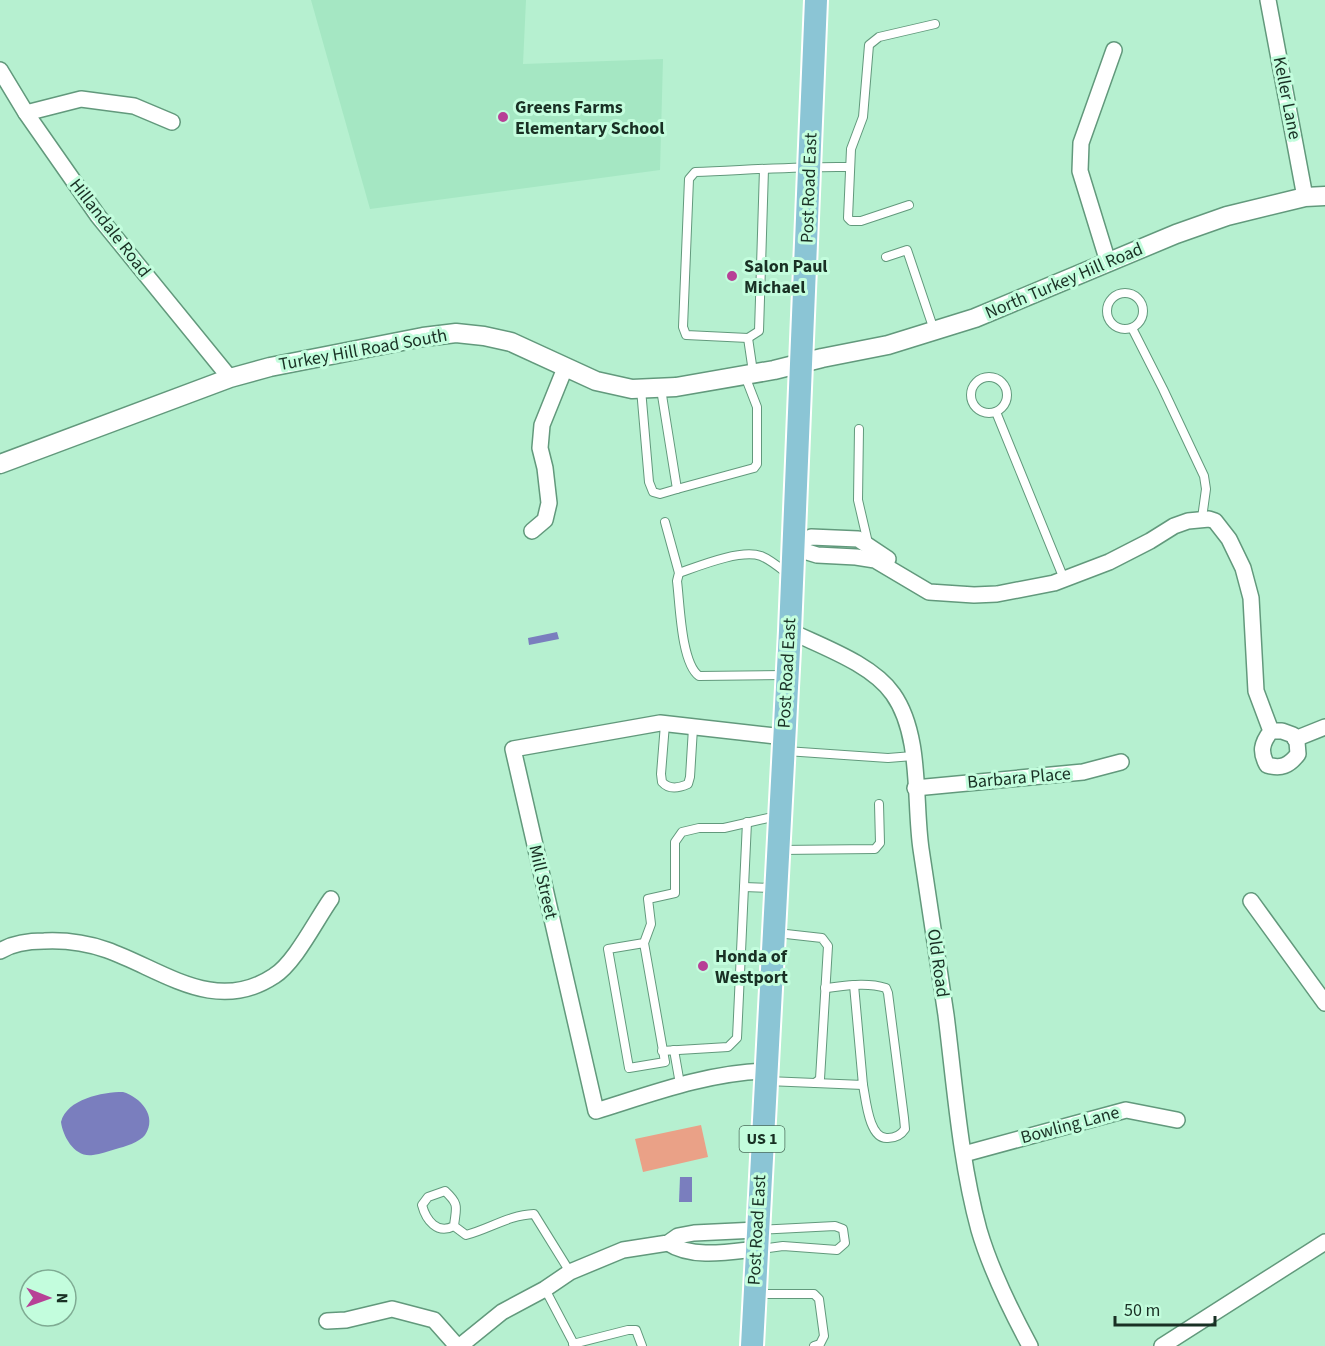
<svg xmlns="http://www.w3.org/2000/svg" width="1325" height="1346" viewBox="0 0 1325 1346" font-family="'Source Sans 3',sans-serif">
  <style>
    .built { fill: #a5e7c3 }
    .green { fill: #eaa187 }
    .water { fill: #7a7ebe }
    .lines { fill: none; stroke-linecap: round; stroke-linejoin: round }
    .service-casing { stroke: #62997c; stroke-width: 10 }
    .minor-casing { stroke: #62997c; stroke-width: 18 }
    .tertiary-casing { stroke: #62997c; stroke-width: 21 }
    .primary-casing { stroke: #fff; stroke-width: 26 }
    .service { stroke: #fff; stroke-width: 8 }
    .minor { stroke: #fff; stroke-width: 15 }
    .tertiary { stroke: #fff; stroke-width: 18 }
    .primary { stroke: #8bc5d5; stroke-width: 22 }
    .poi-dot { fill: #b74096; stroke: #c3fddd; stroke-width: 2 }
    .labels { text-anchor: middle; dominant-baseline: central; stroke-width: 6; stroke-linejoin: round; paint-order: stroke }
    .shield { fill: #c3fddd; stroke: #4c6e5c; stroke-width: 1.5 }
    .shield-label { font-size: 16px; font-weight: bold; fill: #193024 }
    .street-label { font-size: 18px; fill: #193024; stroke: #c3fddd }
    .poi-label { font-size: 18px; font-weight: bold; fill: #193024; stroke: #c3fddd; text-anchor: start }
  </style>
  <rect width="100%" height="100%" fill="#b6f0d0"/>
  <!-- built -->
  <path class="built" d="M311 0H526L523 64 663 59 660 170 370 209Z"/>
  <!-- green -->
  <path class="green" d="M701 1125 708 1157 643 1172 635 1139Z"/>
  <!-- water -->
  <g class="water">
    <path d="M557 632 559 639 529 645 528 638Z"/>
    <path d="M123 1092C140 1097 158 1116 145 1135 140 1142 124 1147 116 1149 108 1151 101 1154 93 1155 75 1158 63 1137 61 1122 67 1099 102 1092 123 1092Z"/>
    <path d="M680 1177H692V1202H679Z"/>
  </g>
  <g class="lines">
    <!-- service casing -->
    <g class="service-casing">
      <g id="service">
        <path d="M764 169 759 331 748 338 686 335 683 327 689 179 695 172C747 170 798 166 850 167"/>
        <path d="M909 205 861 221H851L848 218 851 149 863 117 869 45 879 37 935 24"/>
        <path d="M886 257 907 250 934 330"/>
        <circle cx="1125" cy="311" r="18"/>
        <path d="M1132 328 1163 389 1204 476 1206 489 1202 518"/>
        <path d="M748 338 753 372"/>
        <circle cx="989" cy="395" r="18"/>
        <path d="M641 389 649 482 653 492 660 494 677 489 661 389"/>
        <path d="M996 412 1064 579"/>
        <path d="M859 429 858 500 868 543"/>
        <path d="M677 489 754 468 757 464V407L745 376"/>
        <path d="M665 522 679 573 677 581C680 604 681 663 699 676L786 675"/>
        <path d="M679 573C699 566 740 549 761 556 771 560 780 568 789 575"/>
        <path d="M665 724 661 774 662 782C669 790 679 788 688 784L690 777 693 728"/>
        <path d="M786 751 888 758 913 756"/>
        <path d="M779 850 875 849 880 843 879 804"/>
        <path d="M744 887 774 888"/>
        <path d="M644 943 608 949 629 1068 665 1062 644 943 651 924 648 899 675 893V842L682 832 699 828H724L777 816"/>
        <path d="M825 988C845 986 866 982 886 988L888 993 904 1118 905 1129C901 1135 896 1138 888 1138 869 1140 866 1100 863 1085"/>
        <path d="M674 1050 680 1084"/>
        <path d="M662 1051 728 1047 737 1038 747 822"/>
        <path d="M767 1081 815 1083 820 1079 828 946 822 938 777 933"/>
        <path d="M815 1083 863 1085 854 985"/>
        <path d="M454 1226C437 1235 426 1220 422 1205L428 1197 445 1191C460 1205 456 1207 454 1226L466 1235C489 1229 509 1215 534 1214L570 1272"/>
        <path d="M759 1230 835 1226 843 1229 845 1243 837 1250 783 1246 761 1249"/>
        <path d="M545 1289 575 1346"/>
        <path d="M756 1294H814L819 1299 824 1336 820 1344 814 1346"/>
        <path d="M573 1344 628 1330H636L642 1346"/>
      </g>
    </g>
    <!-- minor casing -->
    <g class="minor-casing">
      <g id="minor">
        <path d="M1268 0 1305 197"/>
        <path d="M0 70 26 113 98 216 230 378"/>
        <path d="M26 113 81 99 134 106 172 122"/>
        <path d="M1108 262 1080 171 1081 143 1114 50"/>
        <path d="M532 531 545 520 549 503 545 468 540 448 542 425 565 368"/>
        <path d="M793 545 804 551 817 555 856 557 875 560 929 592 974 595 997 594 1054 583 1109 562 1150 541 1174 526 1188 521 1209 519 1215 521 1229 539 1243 568 1251 598 1256 691 1271 731H1282L1293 735 1297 742 1298 754C1289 766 1281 769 1267 765 1260 752 1261 744 1271 731"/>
        <path d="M793 545 811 537 858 539 888 559"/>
        <path d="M790 631C823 647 872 664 893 694 922 735 914 801 921 849 929 904 938 959 946 1015 955 1087 960 1160 979 1230 991 1271 1010 1309 1030 1346"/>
        <path d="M1295 739 1325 727"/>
        <path d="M915 788 1083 772 1121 762"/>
        <path d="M1251 901 1325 1003"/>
        <path d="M0 951C13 943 29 941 44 941 65 940 87 943 107 950 163 970 215 1015 274 976 295 963 316 920 331 899"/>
        <path d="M765 1071C706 1073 651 1094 596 1111L513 749 660 723 784 737"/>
        <path d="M964 1154 1126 1110 1177 1120"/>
        <path d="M668 1243C692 1259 729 1252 756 1249"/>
        <path d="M327 1321 346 1320 392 1309 434 1320 457 1346"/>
        <path d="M460 1346 502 1312 545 1289 570 1272 623 1250 668 1243 678 1236 694 1233 757 1230"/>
        <path d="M1162 1346 1325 1242"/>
      </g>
    </g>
    <!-- tertiary casing -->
    <g class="tertiary-casing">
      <path id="tertiary" d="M0 464 230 378 270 367 423 337 456 333 484 336 511 342 596 381 632 389 676 387 774 370 822 358 888 345 975 318 1176 234 1227 216 1305 197 1325 196"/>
    </g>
    <!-- primary casing -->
    <g class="primary-casing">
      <path id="primary" d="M752 1346 790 631 816 0"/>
    </g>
    <!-- service -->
    <use href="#service" class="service"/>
    <!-- minor -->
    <use href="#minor" class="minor"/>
    <!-- tertiary -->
    <use href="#tertiary" class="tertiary"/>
    <!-- primary -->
    <use href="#primary" class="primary"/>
  </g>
  <!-- markers -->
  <g class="poi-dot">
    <circle cx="503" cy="117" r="6"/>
    <circle cx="732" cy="276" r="6"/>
    <circle cx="703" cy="966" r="6"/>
  </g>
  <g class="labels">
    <!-- shield labels -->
    <rect class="shield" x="739.5" y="1126" width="45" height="26" rx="4.5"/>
    <g class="shield-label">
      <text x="762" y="1139">US 1</text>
    </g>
    <!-- street labels -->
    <g class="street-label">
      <text transform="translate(1287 98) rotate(79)">Keller Lane</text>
      <text transform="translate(809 188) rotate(-88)">Post Road East</text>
      <text transform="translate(110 228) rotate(52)">Hillandale Road</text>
      <text transform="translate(1064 281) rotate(-23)">North Turkey Hill Road</text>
      <text transform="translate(363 350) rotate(-10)">Turkey Hill Road South</text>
      <text transform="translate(787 673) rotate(-87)">Post Road East</text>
      <text transform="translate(1019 778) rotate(-5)">Barbara Place</text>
      <text transform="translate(543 882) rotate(77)">Mill Street</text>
      <text transform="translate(938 963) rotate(82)">Old Road</text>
      <text transform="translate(1070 1125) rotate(-15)">Bowling Lane</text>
      <text transform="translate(757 1230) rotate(-87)">Post Road East</text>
    </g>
    <!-- poi labels -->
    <g class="poi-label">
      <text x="515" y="107">Greens Farms<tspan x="515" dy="21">Elementary School</tspan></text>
      <text x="744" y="266">Salon Paul<tspan x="744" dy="21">Michael</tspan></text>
      <text x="715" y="956">Honda of<tspan x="715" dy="21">Westport</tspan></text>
    </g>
  </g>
  <!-- north arrow -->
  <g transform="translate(48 1298) rotate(91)"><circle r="28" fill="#c3fddd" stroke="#7fab93" stroke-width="1.5"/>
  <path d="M0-4.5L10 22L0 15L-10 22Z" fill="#b74096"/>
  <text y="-9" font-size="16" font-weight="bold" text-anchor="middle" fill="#193024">N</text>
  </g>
  <!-- scale -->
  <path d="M1115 1316v9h100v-9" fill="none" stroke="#193024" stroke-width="3"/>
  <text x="1124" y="1316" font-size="18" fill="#193024" stroke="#c3fddd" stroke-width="4.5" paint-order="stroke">50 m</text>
</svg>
